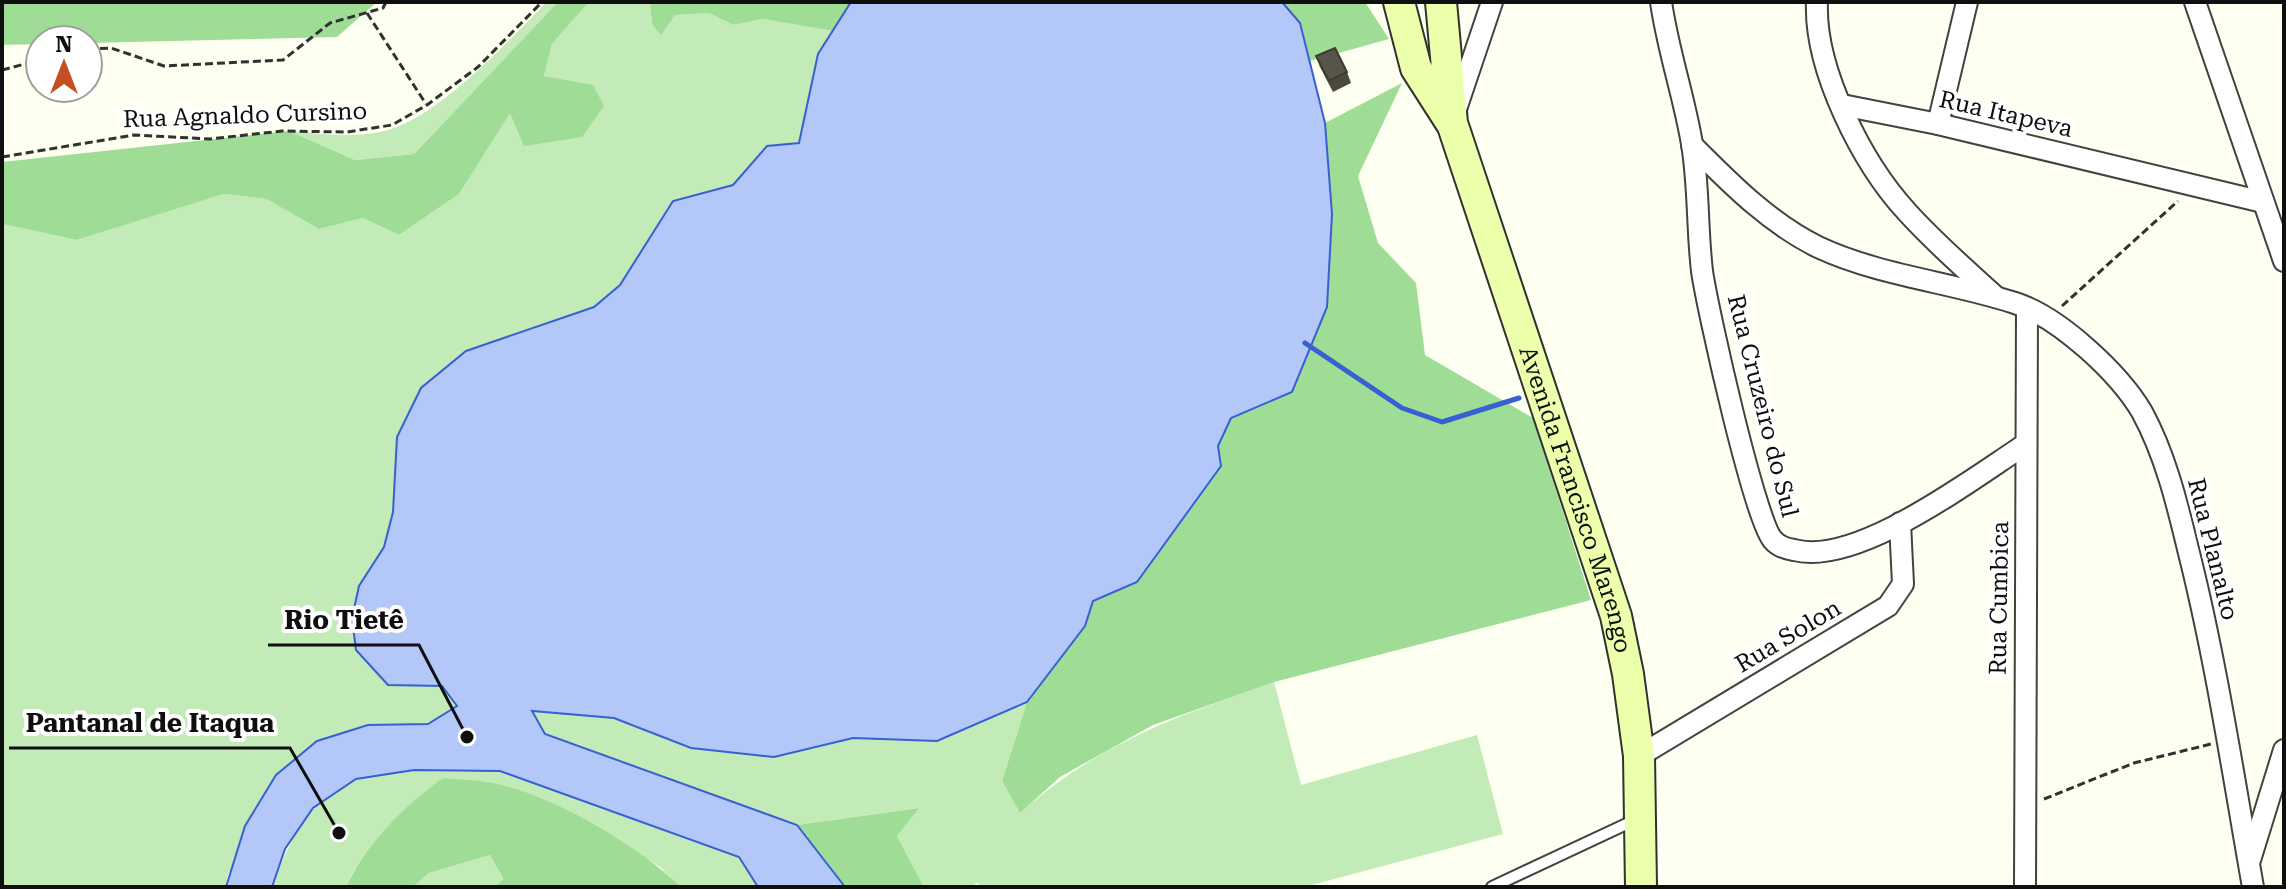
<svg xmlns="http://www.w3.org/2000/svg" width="2286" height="889" viewBox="0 0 2286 889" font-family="'Roboto Serif',serif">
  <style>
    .green { fill: #c2ebb8 }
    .forest { fill: #9fdd97 }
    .water { fill: #b3c7f9; stroke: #3761d3; stroke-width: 2 }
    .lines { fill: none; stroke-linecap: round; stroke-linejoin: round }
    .stream { stroke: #3761d3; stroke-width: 5 }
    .service-casing { stroke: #424242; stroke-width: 14 }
    .minor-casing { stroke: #424242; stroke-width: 24 }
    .secondary-casing { stroke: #313131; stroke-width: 34 }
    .path { stroke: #313131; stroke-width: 3; stroke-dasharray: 8 4; stroke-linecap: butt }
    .service { stroke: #fff; stroke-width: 10 }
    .minor { stroke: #fff; stroke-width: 20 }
    .secondary { stroke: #ecffab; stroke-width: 30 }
    .wall { fill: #4c4840 }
    .building { fill: #58544a; stroke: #3e3b34; stroke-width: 2 }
    .labels { text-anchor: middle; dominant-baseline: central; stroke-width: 8; stroke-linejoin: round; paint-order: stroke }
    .street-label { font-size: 24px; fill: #0f0f0f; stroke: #fff }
    .leader { fill: none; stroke: #0f0f0f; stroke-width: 3 }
    .callout-dot { fill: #0f0f0f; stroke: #fff; stroke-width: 3 }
    .callout-label { font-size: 26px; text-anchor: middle; font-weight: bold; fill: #0f0f0f; stroke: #fff; stroke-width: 8; stroke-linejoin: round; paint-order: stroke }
  </style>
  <rect width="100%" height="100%" fill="#fdfff0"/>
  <!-- green -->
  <g class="green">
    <path d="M547 2H558L414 154 355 160 289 131C322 134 356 139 388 130 441 115 508 41 547 2Z"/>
    <path d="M589 2H650L652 24 675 15 709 13 733 25 763 19 832 31 818 54 799 144 767 146 733 185 673 201 620 285 594 307 466 351 397 437 393 512 384 547 359 586 352 619 356 650 442 686 457 706 428 724 368 725 317 742 276 775 227 877 226 887H2V224L77 240 224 194 266 199 319 229 363 218 399 235 459 194 510 112 544 76 552 44Z"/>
    <path d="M1274 682 1301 785 1477 735 1503 834 1304 887H980L978 883 969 887H924L897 836 918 808 797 825 545 734 531 711 614 718 691 748 774 757 853 738 937 741 1027 702 1002 781 1020 813C1100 742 1176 717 1274 682Z"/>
    <path d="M414 770 500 771 739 857 758 887H681L660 867 582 818 355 869 346 887H273C286 845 312 792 359 779 376 774 396 773 414 770Z"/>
    <path d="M490 855 503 880 495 887H413L429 873Z"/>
  </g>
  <!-- forest -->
  <g class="forest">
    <path d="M2 2H377L337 37 88 43V40H40V44L2 45Z"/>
    <path d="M558 2H589L552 44 544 76 593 85 604 106 582 137 524 146 510 113 459 194 399 235 363 218 319 229 266 199 224 194 77 240 2 224V162L289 131 355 160 414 154Z"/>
    <path d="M650 2H851L832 31 763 19 733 25 709 13 675 15 661 35 652 24Z"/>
    <path d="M1282 2H1365L1389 39 1310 61 1300 23Z"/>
    <path d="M1402 83 1358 176 1378 243 1416 283 1425 355 1533 418 1591 600 1274 682 1153 725 1060 777 1020 813 1002 781 1027 702 1085 627 1093 601 1137 581 1231 418 1292 392 1332 214 1325 123Z"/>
    <path d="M443 778C461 780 480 780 498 784 555 797 639 846 681 887H495L503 879 490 855 429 873 413 887H346C368 842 403 807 443 778Z"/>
    <path d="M919 808 897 836 924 887H845L797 825Z"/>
  </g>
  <!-- water -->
  <path class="water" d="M851 2H1282L1300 23 1325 123 1332 214 1327 307 1292 392 1231 418 1218 446 1221 466 1137 582 1093 601 1085 626 1027 702 937 741 853 738 774 757 691 748 614 718 532 711 545 734 797 825 845 887H758L739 857 500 771 414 770 356 779 313 808 285 849 272 887H226L245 826 276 775 317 741 368 725 428 724 457 706 442 686 388 685 356 650 352 618 359 586 384 547 393 512 397 437 421 388 466 351 594 307 620 285 673 201 733 185 767 146 799 143 818 54Z"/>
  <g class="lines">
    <!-- stream -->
    <path class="stream" d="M1305 343 1402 408 1442 422 1519 398"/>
    <!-- service casing -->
    <g class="service-casing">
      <path id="service" d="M1492 887 1635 820"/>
    </g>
    <!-- minor casing -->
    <g class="minor-casing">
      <g id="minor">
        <path d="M1661 2C1668 51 1684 96 1692 144 1699 186 1697 229 1702 271 1707 307 1755 522 1773 540 1778 546 1787 549 1794 550 1857 567 1973 478 2026 444"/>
        <path d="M1817 2C1814 69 1862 163 1907 212 1934 242 1966 270 1996 297"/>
        <path d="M2195 2 2284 261"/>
        <path d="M1842 105 1938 124 2263 202"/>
        <path d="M1455 112 1492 2"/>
        <path d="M1938 124 1967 2"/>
        <path d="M1692 145C1730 183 1769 223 1818 247 1880 276 1951 282 2015 303 2059 317 2119 373 2142 412 2165 454 2177 503 2188 549 2216 660 2233 774 2253 887"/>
        <path d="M1639 756 1888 606 1903 584 1900 523"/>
        <path d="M2250 860 2284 750"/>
        <path d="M2025 887 2027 309"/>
      </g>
    </g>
    <!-- secondary casing -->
    <g class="secondary-casing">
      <g id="secondary">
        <path d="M1399 2 1416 68 1450 121"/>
        <path id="s1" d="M1441 2 1452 123 1616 616 1628 674 1639 756 1641 887"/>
      </g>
    </g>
    <!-- path -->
    <g class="path">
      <path d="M367 13 426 104"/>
      <path d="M88 49 111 48 164 66 283 60 330 23 383 8 386 2"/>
      <path d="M2 70 40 60"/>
      <path d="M2 157 134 135 210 139 282 131 347 132 392 125 427 105 478 67 542 2"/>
      <path d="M2062 306 2178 201"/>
      <path d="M2044 799 2134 763 2211 744"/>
    </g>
    <!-- service -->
    <use href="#service" class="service"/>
    <!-- minor -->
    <use href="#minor" class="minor"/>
    <!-- secondary -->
    <use href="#secondary" class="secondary"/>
  </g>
  <!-- wall -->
  <path class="wall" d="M1316 56 1347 72 1351 83 1333 92 1320 67Z"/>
  <!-- building -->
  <path class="building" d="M1335 48 1347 72 1329 81 1316 56Z"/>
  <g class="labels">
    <!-- street labels -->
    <g class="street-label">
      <text transform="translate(2006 114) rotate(13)">Rua Itapeva</text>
      <text transform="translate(245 115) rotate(-2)">Rua Agnaldo Cursino</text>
      <text transform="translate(1763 406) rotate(76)">Rua Cruzeiro do Sul</text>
      <text stroke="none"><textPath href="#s1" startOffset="518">Avenida Francisco Marengo</textPath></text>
      <text transform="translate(2213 549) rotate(76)">Rua Planalto</text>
      <text transform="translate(1999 598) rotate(-89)">Rua Cumbica</text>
      <text transform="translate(1788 636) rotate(-31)">Rua Solon</text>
    </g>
  </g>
  <!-- callouts -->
  <path class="leader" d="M467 737L419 645H268M339 833L290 748H9"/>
  <g class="callout-dot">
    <circle cx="467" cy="737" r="8"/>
    <circle cx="339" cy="833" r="8"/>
  </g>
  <g class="callout-label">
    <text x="344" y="629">Rio Tietê</text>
    <text x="150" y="732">Pantanal de Itaqua</text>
  </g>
  <!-- border -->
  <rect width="2286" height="889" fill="none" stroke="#0f0f0f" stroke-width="8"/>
  <!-- north arrow -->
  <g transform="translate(64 64)"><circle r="38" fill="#ffffff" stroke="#9f9f9f" stroke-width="2"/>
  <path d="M0-6L14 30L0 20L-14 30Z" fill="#c54f20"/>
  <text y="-12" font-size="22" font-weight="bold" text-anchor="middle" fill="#0f0f0f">N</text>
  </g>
</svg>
